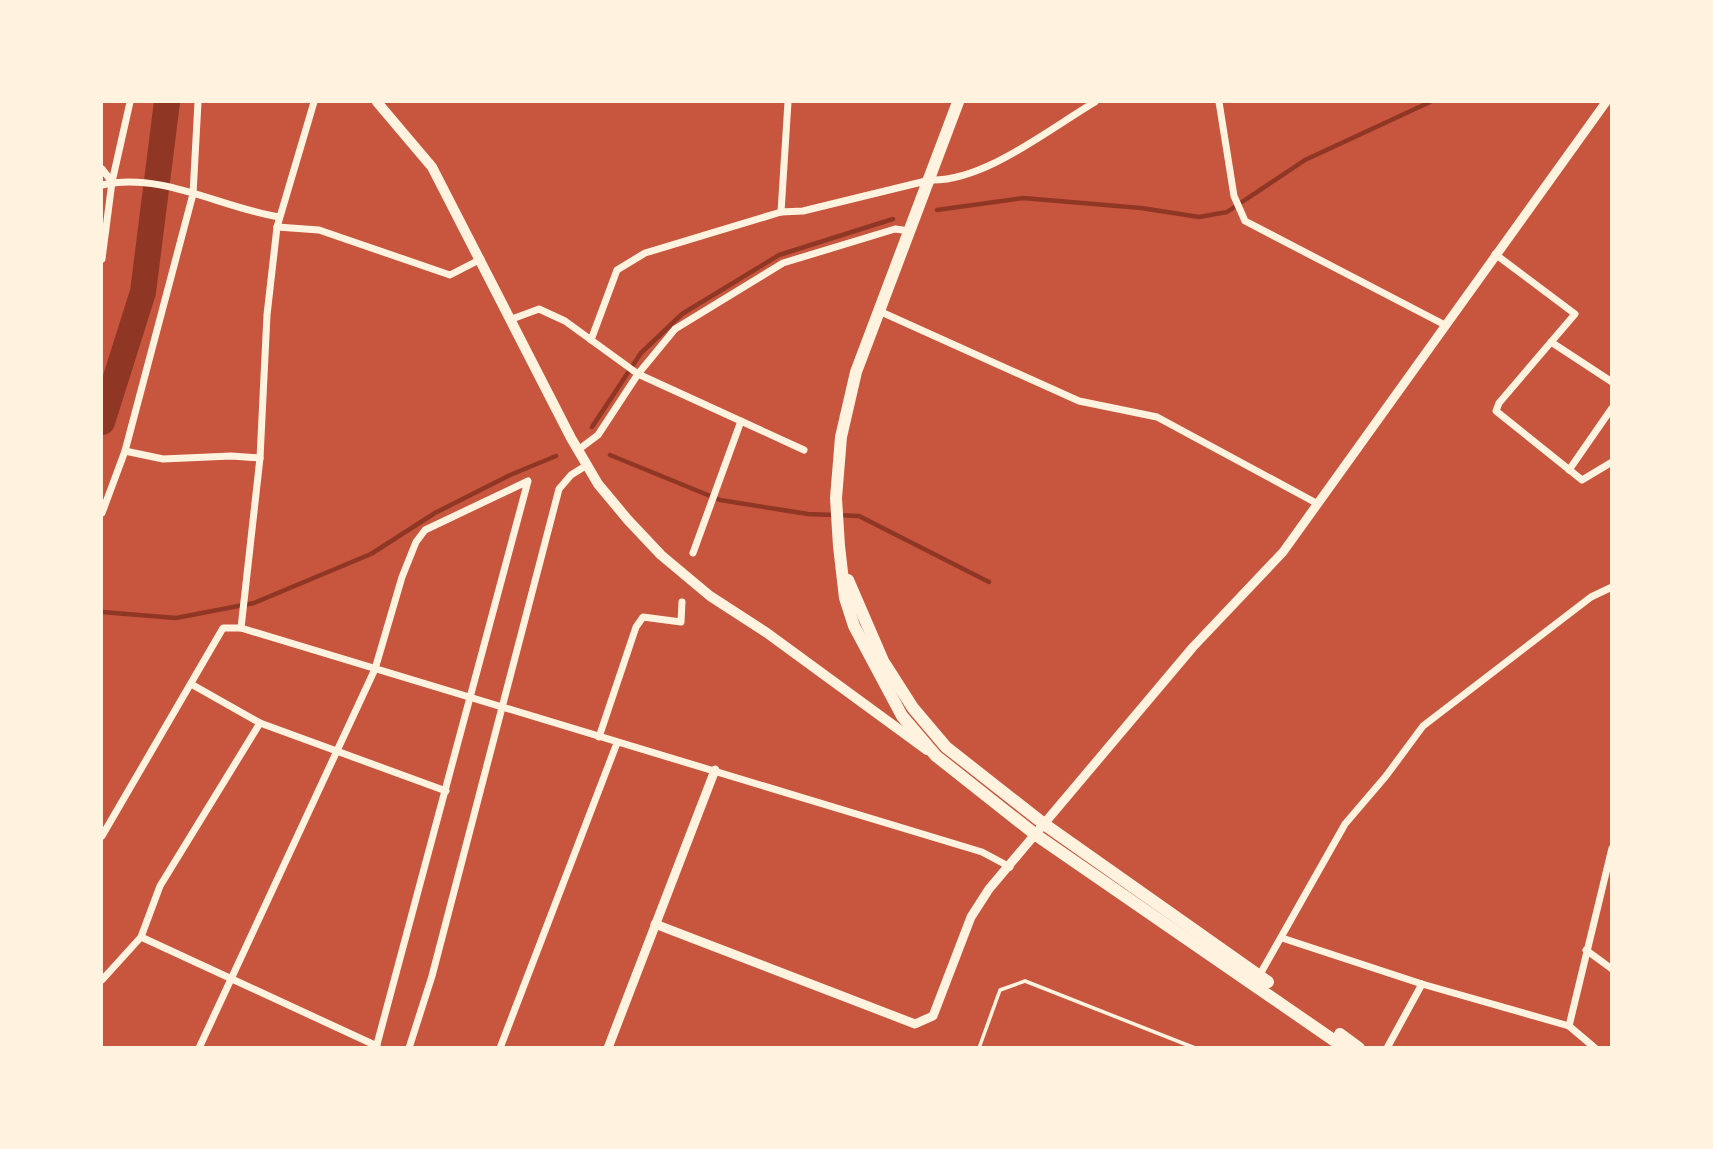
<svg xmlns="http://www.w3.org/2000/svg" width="1713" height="1149" viewBox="0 0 1713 1149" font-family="'Alegreya Sans',sans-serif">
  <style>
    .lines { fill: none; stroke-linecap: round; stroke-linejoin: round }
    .stream { stroke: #8f3625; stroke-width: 4.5 }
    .river { stroke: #8f3625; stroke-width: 26 }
    .service { stroke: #fff3e0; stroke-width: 3.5 }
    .minor { stroke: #fff3e0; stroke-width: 7 }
    .tertiary { stroke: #fff3e0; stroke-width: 9 }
    .secondary { stroke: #fff3e0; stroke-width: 10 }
    .trunk { stroke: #fff3e0; stroke-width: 12 }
  </style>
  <rect width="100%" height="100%" fill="#c8553d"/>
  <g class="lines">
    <!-- stream -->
    <g class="stream">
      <path d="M937 210 1023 198 1141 208 1199 217 1227 212 1305 160 1430 102"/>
      <path d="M592 427 641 353 682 314 779 255 893 219"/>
      <path d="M610 455 720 500 808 514 859 516 989 582"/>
      <path d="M102 612 176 618 254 603 371 554 435 513 510 475 556 456"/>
    </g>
    <!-- river -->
    <path class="river" d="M102 422 143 292 167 102"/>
    <!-- service -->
    <path class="service" d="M979 1048 1000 990 1025 981 1195 1048"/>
    <!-- minor -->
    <g class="minor">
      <path d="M1219 102 1234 196 1245 221 1445 325"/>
      <path d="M102 169 112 182"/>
      <path d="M102 185C160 171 222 208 279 217"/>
      <path d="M781 212 788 102"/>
      <path d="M277 227 319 230 450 275 481 259"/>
      <path d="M1495 254 1575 314 1499 403 1496 411 1582 480 1612 462"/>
      <path d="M102 259 112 182 130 102"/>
      <path d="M879 311 1079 401 1157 417 1318 504"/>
      <path d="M512 319 539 309 565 321 638 374 804 450"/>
      <path d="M591 340 617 270 645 253 781 212 803 211 930 180C984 182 1049 129 1095 102"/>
      <path d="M1551 342 1612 382"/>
      <path d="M578 450 598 435 638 374 675 329 783 263 895 229 910 231"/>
      <path d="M125 451 163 459 231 456 260 458"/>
      <path d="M1569 470 1612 408"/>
      <path d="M102 513 125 451 193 194 198 102"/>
      <path d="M693 553 741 421"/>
      <path d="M241 628 260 458 267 315 277 227 314 102"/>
      <path d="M191 684 260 723 446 791"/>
      <path d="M599 737 636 627 643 617 681 622 682 602"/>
      <path d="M102 836 223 628H241L982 852 1010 867"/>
      <path d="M141 937 377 1046"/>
      <path d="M1282 938 1422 984 1569 1026"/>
      <path d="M1586 950 1612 969"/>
      <path d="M1259 976 1345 824 1386 776 1423 726 1591 597 1612 587"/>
      <path d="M102 980 141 937 160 886 260 723"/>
      <path d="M199 1048 375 669 402 577 416 542 425 530 528 481 376 1048"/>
      <path d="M409 1048 432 976 559 489 571 475 587 465"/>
      <path d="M500 1048 617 743"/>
      <path d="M1387 1048 1422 984"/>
      <path d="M1595 1048 1569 1026 1612 848"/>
    </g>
    <!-- tertiary -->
    <g class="tertiary">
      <path d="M655 924 915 1024 933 1016 971 917 989 889 1193 647 1283 552 1606 102"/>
      <path d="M608 1048 715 770"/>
    </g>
    <!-- secondary -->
    <path class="secondary" d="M377 102 432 167 571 438 598 484 628 520 661 555 710 596 767 633 927 750"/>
    <!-- trunk -->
    <g class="trunk">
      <path d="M958 102 856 372 841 437 836 498 839 546 845 598 854 626 902 716 936 756 1036 835 1345 1048"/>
      <path d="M848 580 883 661 913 708 946 747 1044 824 1268 982"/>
      <path d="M1340 1034 1359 1048"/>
    </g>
  </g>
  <!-- border -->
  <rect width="1713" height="1149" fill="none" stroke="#fff3e0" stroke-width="206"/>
</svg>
